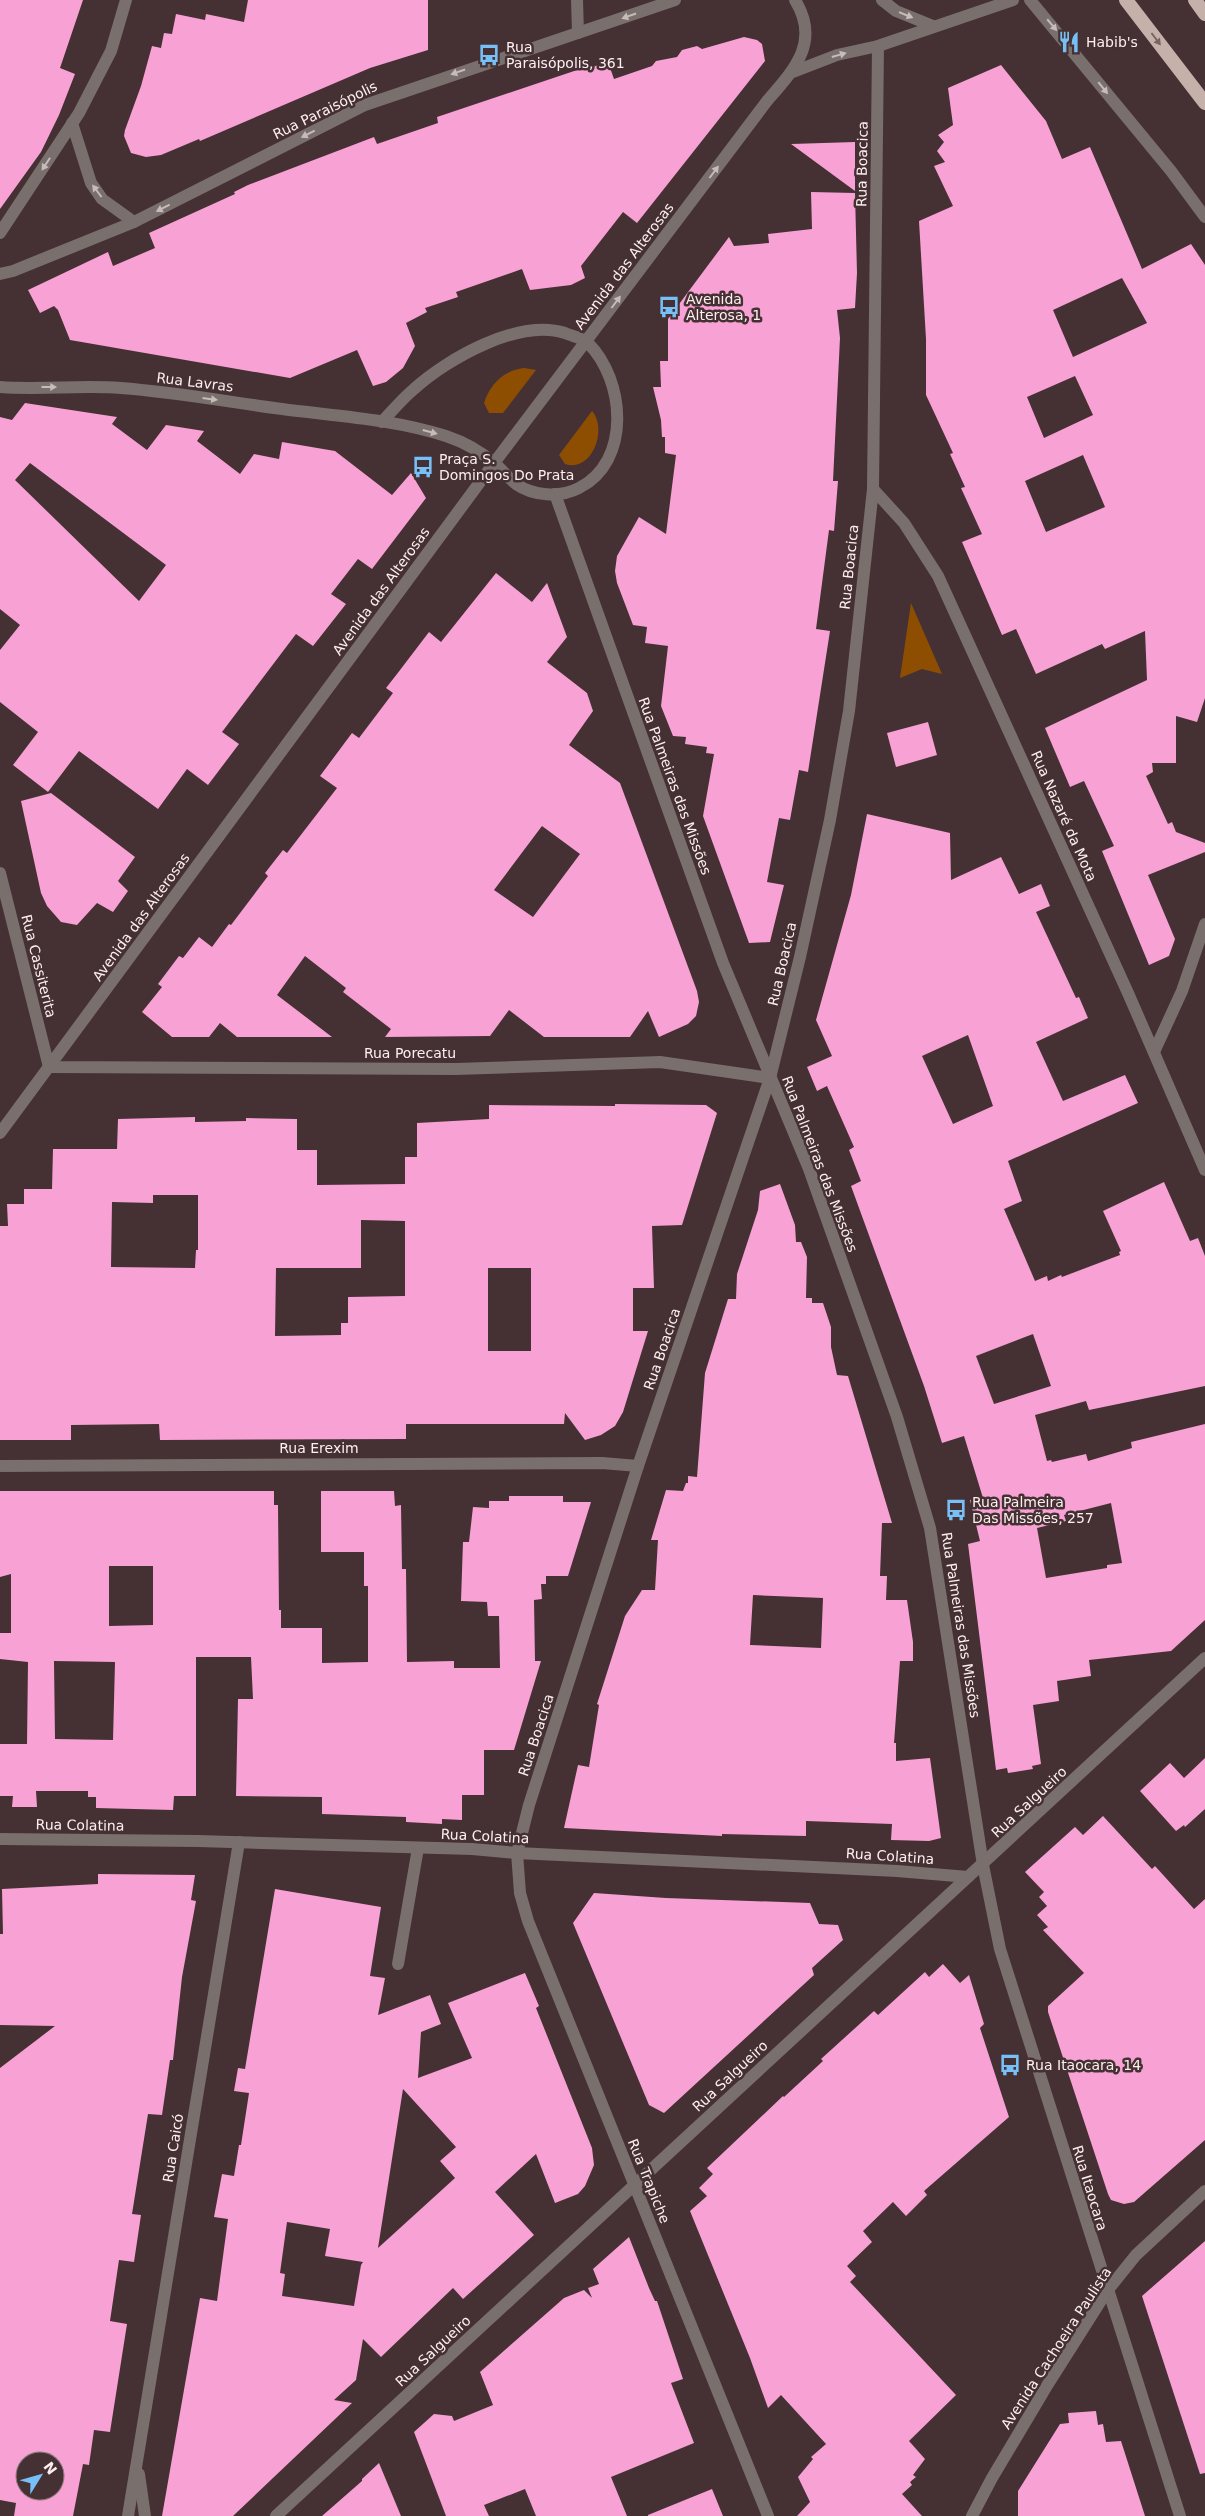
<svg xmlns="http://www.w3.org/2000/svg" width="1205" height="2516" viewBox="0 0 1205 2516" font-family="'DejaVu Sans',sans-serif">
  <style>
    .green { fill: #8e4e02 }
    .building { fill: #f8a1d4; fill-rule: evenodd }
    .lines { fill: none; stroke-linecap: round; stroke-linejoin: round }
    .service { stroke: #796f6c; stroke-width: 12 }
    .minor { stroke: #796f6c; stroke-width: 12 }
    .trunk { stroke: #c6b0aa; stroke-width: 14 }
    .oneway { fill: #c8bcbb }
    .oneway2 { fill: #796363 }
    .labels { text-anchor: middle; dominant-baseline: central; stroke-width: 5; stroke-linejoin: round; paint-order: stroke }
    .poi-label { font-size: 14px; fill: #fdeff0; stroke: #453033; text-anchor: start }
    .street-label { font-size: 14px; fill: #fdeff0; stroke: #453033 }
  </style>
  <rect width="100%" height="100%" fill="#453033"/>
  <!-- green -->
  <g class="green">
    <path d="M524 368 536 370 503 413H489L484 403C490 384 504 370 524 368Z"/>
    <path d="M592 411C608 429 592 473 565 464L559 455Z"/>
    <path d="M911 603 942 674 922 669 900 678Z"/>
  </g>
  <!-- building -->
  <g class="building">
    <path d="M0 0H83L60 68 75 74 59 115 41 152 0 209Z"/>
    <path d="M248 0H428V50L370 68 200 141 199 139 161 155 146 157 131 153 124 136 125 130 141 86 152 46 161 48 164 33 172 34 176 14 205 20 206 14 244 22Z"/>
    <path d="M744 37 757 40 762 44 765 61 637 223 623 212 581 266 585 278 571 285 530 290 522 269 456 292 458 297 425 308 427 312 406 323 415 346 403 368 386 382 373 386 357 350 290 378 70 340 58 310 54 306 40 313 28 290 108 252 113 266 155 248 149 233 235 194 234 192 248 185 374 137 377 144 438 123 437 117 589 66V68L608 62 614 79 652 66 656 61 677 57 682 50 697 46 702 49Z"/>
    <path d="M1001 65 1046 121 1062 159 1090 147 1142 269 1191 244 1205 265V698L1197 722 1176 716V763H1152L1153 772 1146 776 1168 824 1172 822 1176 832 1205 843V852L1148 875 1175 939 1169 956 1149 965 1102 851 1114 846 1084 781 1070 787 1045 728 1147 680 1145 631 1105 649 1102 644 1036 674 1016 629 1002 635 962 542 982 534 961 488 965 487 950 454 953 453 926 395V339L919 221 953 206 934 166 945 162 937 151 944 142 938 135 953 125 948 88ZM1122 278 1147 323 1073 357 1053 310ZM1075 376 1093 415 1044 438 1027 397ZM1083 455 1105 507 1046 532 1025 481Z"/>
    <path d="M855 142V191L791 144Z"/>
    <path d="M811 192 855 193 857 273 855 308 837 310 840 338 833 481H838L834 531 829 530 816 629 830 631 808 772 799 770 790 820 779 818 767 882 784 885 770 942 749 943 703 816 714 754 706 753 707 747 685 744 686 737 673 736 661 706 668 646 645 643 647 627 633 625 617 583 615 571 617 556 639 517 666 534 676 455 665 453V437H662L661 420 653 387H661L660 361H668V319L729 237 734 246 769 243 768 234 812 229Z"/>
    <path d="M25 403 117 417 112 424 147 450 166 425 204 431 197 441 240 474 254 454 279 459 282 442 335 451 392 495 411 473 426 498 372 569 358 559 331 594 346 604 313 646 296 634 222 732 239 744 208 785 187 769 158 809 79 751 48 792 13 765 38 732 0 702V650L20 625 0 609V417L12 420ZM30 463 166 565 139 601 15 480Z"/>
    <path d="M496 573 532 602 547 583 567 637 547 662 587 693 593 711 569 745 620 783 697 991 699 1002 696 1016 688 1024 659 1037 648 1011 630 1037H544L509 1010 490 1036 385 1037 391 1029 343 992 346 988 305 956 277 995 332 1037H237L220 1023 209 1037H172L142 1012 162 987 158 984 179 956 183 958 199 937 212 947 229 924 231 925 268 876 265 873 283 850 287 853 337 788 320 776 352 733 359 738 393 693 386 688 397 674 429 632 441 642ZM542 826 580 854 533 917 494 890Z"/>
    <path d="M928 722 937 755 896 767 887 733Z"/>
    <path d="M51 793 135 857 118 881 128 891 113 912 97 903 77 925 61 922 47 906 41 893 21 801Z"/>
    <path d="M867 814 950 833 951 880 1001 857 1019 894 1041 884 1050 906 1036 912 1076 998 1079 997 1088 1018 1036 1042 1063 1101 1125 1075 1138 1103 1008 1161 1022 1201 1004 1209 1035 1281 1047 1276 1048 1281 1061 1275 1062 1277 1120 1255 1119 1252 1121 1251 1103 1211 1164 1182 1190 1241 1198 1238 1205 1256V1386L1089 1410 1086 1401 1035 1415 1047 1461 1051 1460 1052 1462 1086 1454 1088 1461 1132 1448 1131 1442 1205 1424V1620L1171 1651 1089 1660 1091 1676 1057 1681 1059 1701 1033 1705 1041 1764 1032 1766 1033 1769 1008 1773 1007 1768 996 1770 968 1544 980 1541 970 1500 983 1498 964 1436 942 1443 924 1386 851 1186 861 1181 849 1150 854 1147 827 1086 817 1091 807 1067 832 1056 816 1020 851 895ZM968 1035 993 1106 953 1124 922 1056ZM1033 1334 1051 1386 994 1404 976 1356ZM1111 1503 1122 1563 1107 1565V1568L1046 1578 1037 1528 1066 1521 1064 1515Z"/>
    <path d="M615 1104 706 1105 717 1113 682 1225 652 1226 654 1288H633V1331H648L623 1412 615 1426 601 1435 585 1440 565 1413 564 1424H406V1439L160 1440 159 1424 71 1425V1440H0V1226H8L7 1204H24V1189H52L53 1149H117L118 1119 195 1117V1122L246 1121V1118L297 1119V1150H317V1185L405 1184V1157H417V1123L489 1119V1105L615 1106ZM153 1195H198V1250H196L195 1268 111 1267 112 1202 153 1203ZM361 1220 405 1221V1296L348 1297V1323H341V1335L275 1336 276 1268H361ZM488 1268H531V1351H488Z"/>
    <path d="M780 1184 795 1225 796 1242H801L807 1257 806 1298H812V1303H823L831 1327V1347L837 1375 848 1376 892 1523H882L880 1576H887L886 1600H907L913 1642V1661H900L894 1743H896V1761L930 1758 941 1838 929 1841 891 1840 892 1824 806 1821V1836L722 1834V1836L564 1828 578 1765 589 1767 599 1705 597 1704 625 1616 642 1590H655L658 1540H651L666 1490 683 1491 686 1483H688V1476L697 1477 705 1373 728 1299H736L737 1274 758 1210 760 1191ZM753 1595 823 1598 821 1648 750 1645Z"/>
    <path d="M0 1491H274V1505H278L279 1610H281V1628H322V1663L368 1662V1586H364V1552H321V1491H394L395 1506 401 1505 402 1569H406L407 1662 454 1661V1668H500L499 1616H488L487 1602 461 1601 463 1542H469L473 1507 489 1508V1501H509V1496H563V1502H591L568 1576H546V1584H541L542 1599 534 1600 535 1661H541L514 1750H484V1795H462V1820L442 1819V1824L406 1822V1817L322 1814V1797L236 1796 238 1699H253L251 1657H196V1796H174L173 1810 96 1808V1797H88V1791H36L37 1807H12L13 1796H0V1744H27L28 1662 0 1659V1633H11V1574L0 1577ZM109 1566H153V1625L109 1626ZM54 1661 115 1662 113 1740 55 1739Z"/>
    <path d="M1205 1758V1809L1185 1827 1184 1825 1176 1831 1140 1791 1170 1763 1184 1778Z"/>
    <path d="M1103 1816 1152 1869 1155 1866 1194 1909 1205 1899V2140L1134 2202 1124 2204 1111 2200 1108 2194 1048 2012V2006L1084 1973 1043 1930 1048 1927 1037 1915 1047 1906 1039 1897 1044 1892 1025 1872 1075 1827 1083 1835Z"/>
    <path d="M98 1874 195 1875 191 1900 196 1901 182 1977 173 2060H170L162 2115 148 2114 132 2214 141 2215 134 2262 119 2260 110 2321 127 2324 110 2432 94 2430 89 2465 83 2464 73 2516H14L16 2503 0 2500V2068L55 2026 0 2025V1934H3L2 1889 98 1884ZM25 2461H55V2491H25Z"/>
    <path d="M275 1889 381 1907 370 1976 385 1978 378 2015 430 1995 441 2024 421 2032 418 2078 472 2058 448 2003 525 1973 539 2006 536 2008 592 2148 594 2165 585 2186 578 2194 555 2203 536 2154 495 2192 534 2235 463 2299 453 2288 381 2357 363 2339 356 2380 334 2400 352 2403 233 2516H162L200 2298 217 2301 228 2219 214 2217 222 2174 234 2176 239 2145H241L249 2093 234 2091 238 2068 245 2069ZM403 2089 456 2147 440 2161 455 2178 378 2248ZM287 2222 330 2229 325 2256 363 2262 361 2265 354 2306 282 2296 285 2274 280 2273Z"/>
    <path d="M594 1893 666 1898 810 1903 819 1924 838 1925 843 1940 812 1968 814 1975 664 2113 649 2105 573 1923Z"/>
    <path d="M943 1964 960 1983 969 1975 984 2024 980 2028 1009 2117 924 2191 927 2195 906 2216 893 2202 863 2231 872 2242 847 2266 856 2276 850 2282 956 2395 909 2441 925 2459 913 2475 916 2477 910 2482 912 2485 902 2494 922 2516H797L810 2502 798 2477 813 2459 811 2457 826 2444 781 2395 768 2408 750 2358 690 2211 707 2196 699 2188 713 2174 707 2168 783 2096 784 2097 823 2061 821 2059 874 2011 878 2015 925 1972 929 1977Z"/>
    <path d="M629 2237 649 2288 655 2301H657L683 2379 671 2383 694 2443 611 2477 627 2516H536L525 2489 484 2505 489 2516H446L414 2432 434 2414 452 2416 454 2421 493 2405 480 2372 564 2298 584 2290 592 2298 588 2288 599 2284 593 2269Z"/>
    <path d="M1205 2241V2473L1200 2474 1142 2296Z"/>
    <path d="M1096 2411 1098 2425 1103 2424 1106 2442 1121 2441 1145 2516H1018V2491L1060 2424 1069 2423 1068 2413Z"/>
    <path d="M379 2463 401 2516H322L362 2481V2479Z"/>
    <path d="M712 2489 723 2516H648V2515Z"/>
  </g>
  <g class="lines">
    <!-- service -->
    <path class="service" d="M398 1964 418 1848"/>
    <!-- minor -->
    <g class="minor">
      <path d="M577 0 578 33"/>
      <path d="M882 0 896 11 933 26"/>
      <path d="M1030 0 1171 171 1205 217"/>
      <path d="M793 72 837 55 878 46 1013 0"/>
      <path d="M72 123 91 183 102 199 134 222"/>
      <path d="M0 233 79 113 111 51 126 0"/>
      <path d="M0 274 13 271 134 222 365 105 675 0"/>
      <path d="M0 387C40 390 81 385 121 388 175 392 229 402 282 409 336 416 393 419 446 436 464 442 480 451 494 463 502 469 508 478 516 484 533 496 560 498 579 488 632 461 625 380 588 343 583 338 571 336 565 333 519 318 447 359 414 389 402 399 392 411 382 422"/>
      <path d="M873 489 904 523 938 576 1128 993 1205 1170"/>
      <path d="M555 494 723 963 809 1169 897 1417 930 1528 983 1865 1000 1949 1180 2516"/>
      <path d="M0 873 49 1067 456 1069 660 1062 770 1078"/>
      <path d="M1154 1052 1182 991 1205 924"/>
      <path d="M0 1133 494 463 767 101C794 70 821 42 795 0"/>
      <path d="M0 1466 602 1463 638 1466"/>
      <path d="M0 1839 198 1841 472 1849 517 1853 897 1871 968 1877"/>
      <path d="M139 2474 145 2516"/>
      <path d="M128 2516 239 1842"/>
      <path d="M276 2516 1205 1658"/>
      <path d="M768 2516 528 1921 520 1893 517 1853 529 1805 638 1466 770 1078 800 957 830 820 849 711 873 489 878 46"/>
      <path d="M972 2516 992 2478 1048 2384 1107 2291 1136 2255 1205 2191"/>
    </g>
    <!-- trunk -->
    <g class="trunk">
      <path d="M1126 0 1205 103"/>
      <path d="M1195 0 1205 14"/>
    </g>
  </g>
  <!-- one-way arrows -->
  <defs><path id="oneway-solid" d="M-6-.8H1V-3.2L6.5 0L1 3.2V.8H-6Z" transform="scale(1.25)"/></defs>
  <g class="oneway">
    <use href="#oneway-solid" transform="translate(906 15) rotate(22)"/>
    <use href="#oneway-solid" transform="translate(629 16) rotate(161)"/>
    <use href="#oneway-solid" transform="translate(1052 25) rotate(50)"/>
    <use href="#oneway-solid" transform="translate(839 55) rotate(-16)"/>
    <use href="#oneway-solid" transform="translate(458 72) rotate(161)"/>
    <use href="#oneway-solid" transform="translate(1103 88) rotate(51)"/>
    <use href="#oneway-solid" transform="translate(308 134) rotate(153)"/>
    <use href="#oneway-solid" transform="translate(46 164) rotate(123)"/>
    <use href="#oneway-solid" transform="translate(714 172) rotate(-53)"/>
    <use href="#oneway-solid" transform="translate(97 191) rotate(-127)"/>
    <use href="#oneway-solid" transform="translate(163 208) rotate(153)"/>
    <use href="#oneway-solid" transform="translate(616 302) rotate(-53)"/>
    <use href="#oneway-solid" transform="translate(49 387)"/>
    <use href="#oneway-solid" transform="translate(210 399) rotate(7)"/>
    <use href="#oneway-solid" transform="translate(430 432) rotate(15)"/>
  </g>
  <use class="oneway2" href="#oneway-solid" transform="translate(1156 39) rotate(53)"/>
  <!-- icons -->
  <defs>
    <g id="restaurant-bare" transform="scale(1.725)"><path d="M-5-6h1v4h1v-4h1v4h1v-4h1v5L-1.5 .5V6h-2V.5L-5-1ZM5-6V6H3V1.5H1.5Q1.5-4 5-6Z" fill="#76c0f7" stroke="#453033" stroke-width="2.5" paint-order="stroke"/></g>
    <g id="bus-bare" transform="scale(1.725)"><path d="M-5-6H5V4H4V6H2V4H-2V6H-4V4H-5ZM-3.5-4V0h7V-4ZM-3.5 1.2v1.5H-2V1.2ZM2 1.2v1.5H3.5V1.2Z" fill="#76c0f7" stroke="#453033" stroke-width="2.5" paint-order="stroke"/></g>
  </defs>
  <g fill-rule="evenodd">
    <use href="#restaurant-bare" x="1069" y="42"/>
    <use href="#bus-bare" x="489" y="55"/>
    <use href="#bus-bare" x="669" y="307"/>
    <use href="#bus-bare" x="423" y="467"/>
    <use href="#bus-bare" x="956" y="1510"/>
    <use href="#bus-bare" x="1010" y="2065"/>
  </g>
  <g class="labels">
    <!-- poi labels -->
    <g class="poi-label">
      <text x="1086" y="42">Habib's</text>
      <text x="506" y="47">Rua<tspan x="506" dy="16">Paraisópolis, 361</tspan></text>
      <text x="686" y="299">Avenida<tspan x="686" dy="16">Alterosa, 1</tspan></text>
      <text x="439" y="459">Praça S.<tspan x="439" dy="16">Domingos Do Prata</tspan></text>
      <text x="972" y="1502">Rua Palmeira<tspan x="972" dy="16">Das Missões, 257</tspan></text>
      <text x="1026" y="2065">Rua Itaocara, 14</text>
    </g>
    <!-- street labels -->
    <g class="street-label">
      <text transform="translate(325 110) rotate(-26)">Rua Paraisópolis</text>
      <text transform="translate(862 164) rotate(-89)">Rua Boacica</text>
      <text transform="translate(624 266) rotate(-53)">Avenida das Alterosas</text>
      <text transform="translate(195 382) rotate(7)">Rua Lavras</text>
      <text transform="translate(849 567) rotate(-84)">Rua Boacica</text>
      <text transform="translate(381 591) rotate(-54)">Avenida das Alterosas</text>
      <text transform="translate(675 786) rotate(70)">Rua Palmeiras das Missões</text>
      <text transform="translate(1064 816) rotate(66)">Rua Nazaré da Mota</text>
      <text transform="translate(141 917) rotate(-54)">Avenida das Alterosas</text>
      <text transform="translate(782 964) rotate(-77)">Rua Boacica</text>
      <text transform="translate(39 966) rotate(76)">Rua Cassiterita</text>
      <text x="410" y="1053">Rua Porecatu</text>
      <text transform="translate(820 1164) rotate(69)">Rua Palmeiras das Missões</text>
      <text transform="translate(662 1349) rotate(-71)">Rua Boacica</text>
      <text x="319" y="1448">Rua Erexim</text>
      <text transform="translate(961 1625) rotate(81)">Rua Palmeiras das Missões</text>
      <text transform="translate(536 1735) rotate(-72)">Rua Boacica</text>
      <text transform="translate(1029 1802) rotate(-43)">Rua Salgueiro</text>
      <text transform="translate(80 1825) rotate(1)">Rua Colatina</text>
      <text transform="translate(485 1836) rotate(3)">Rua Colatina</text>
      <text transform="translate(890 1856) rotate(4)">Rua Colatina</text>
      <text transform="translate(730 2076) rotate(-43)">Rua Salgueiro</text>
      <text transform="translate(173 2148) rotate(-81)">Rua Caicó</text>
      <text transform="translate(649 2181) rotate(68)">Rua Trapiche</text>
      <text transform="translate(1090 2188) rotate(73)">Rua Itaocara</text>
      <text transform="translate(1056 2348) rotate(-57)">Avenida Cachoeira Paulista</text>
      <text transform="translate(433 2351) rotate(-43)">Rua Salgueiro</text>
    </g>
  </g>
  <!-- north arrow -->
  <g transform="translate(40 2476) rotate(53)"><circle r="24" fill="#453033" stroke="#8f7c7f"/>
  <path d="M0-4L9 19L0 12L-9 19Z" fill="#76c0f7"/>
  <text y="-8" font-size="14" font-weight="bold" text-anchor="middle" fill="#fdeff0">N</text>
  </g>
</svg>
